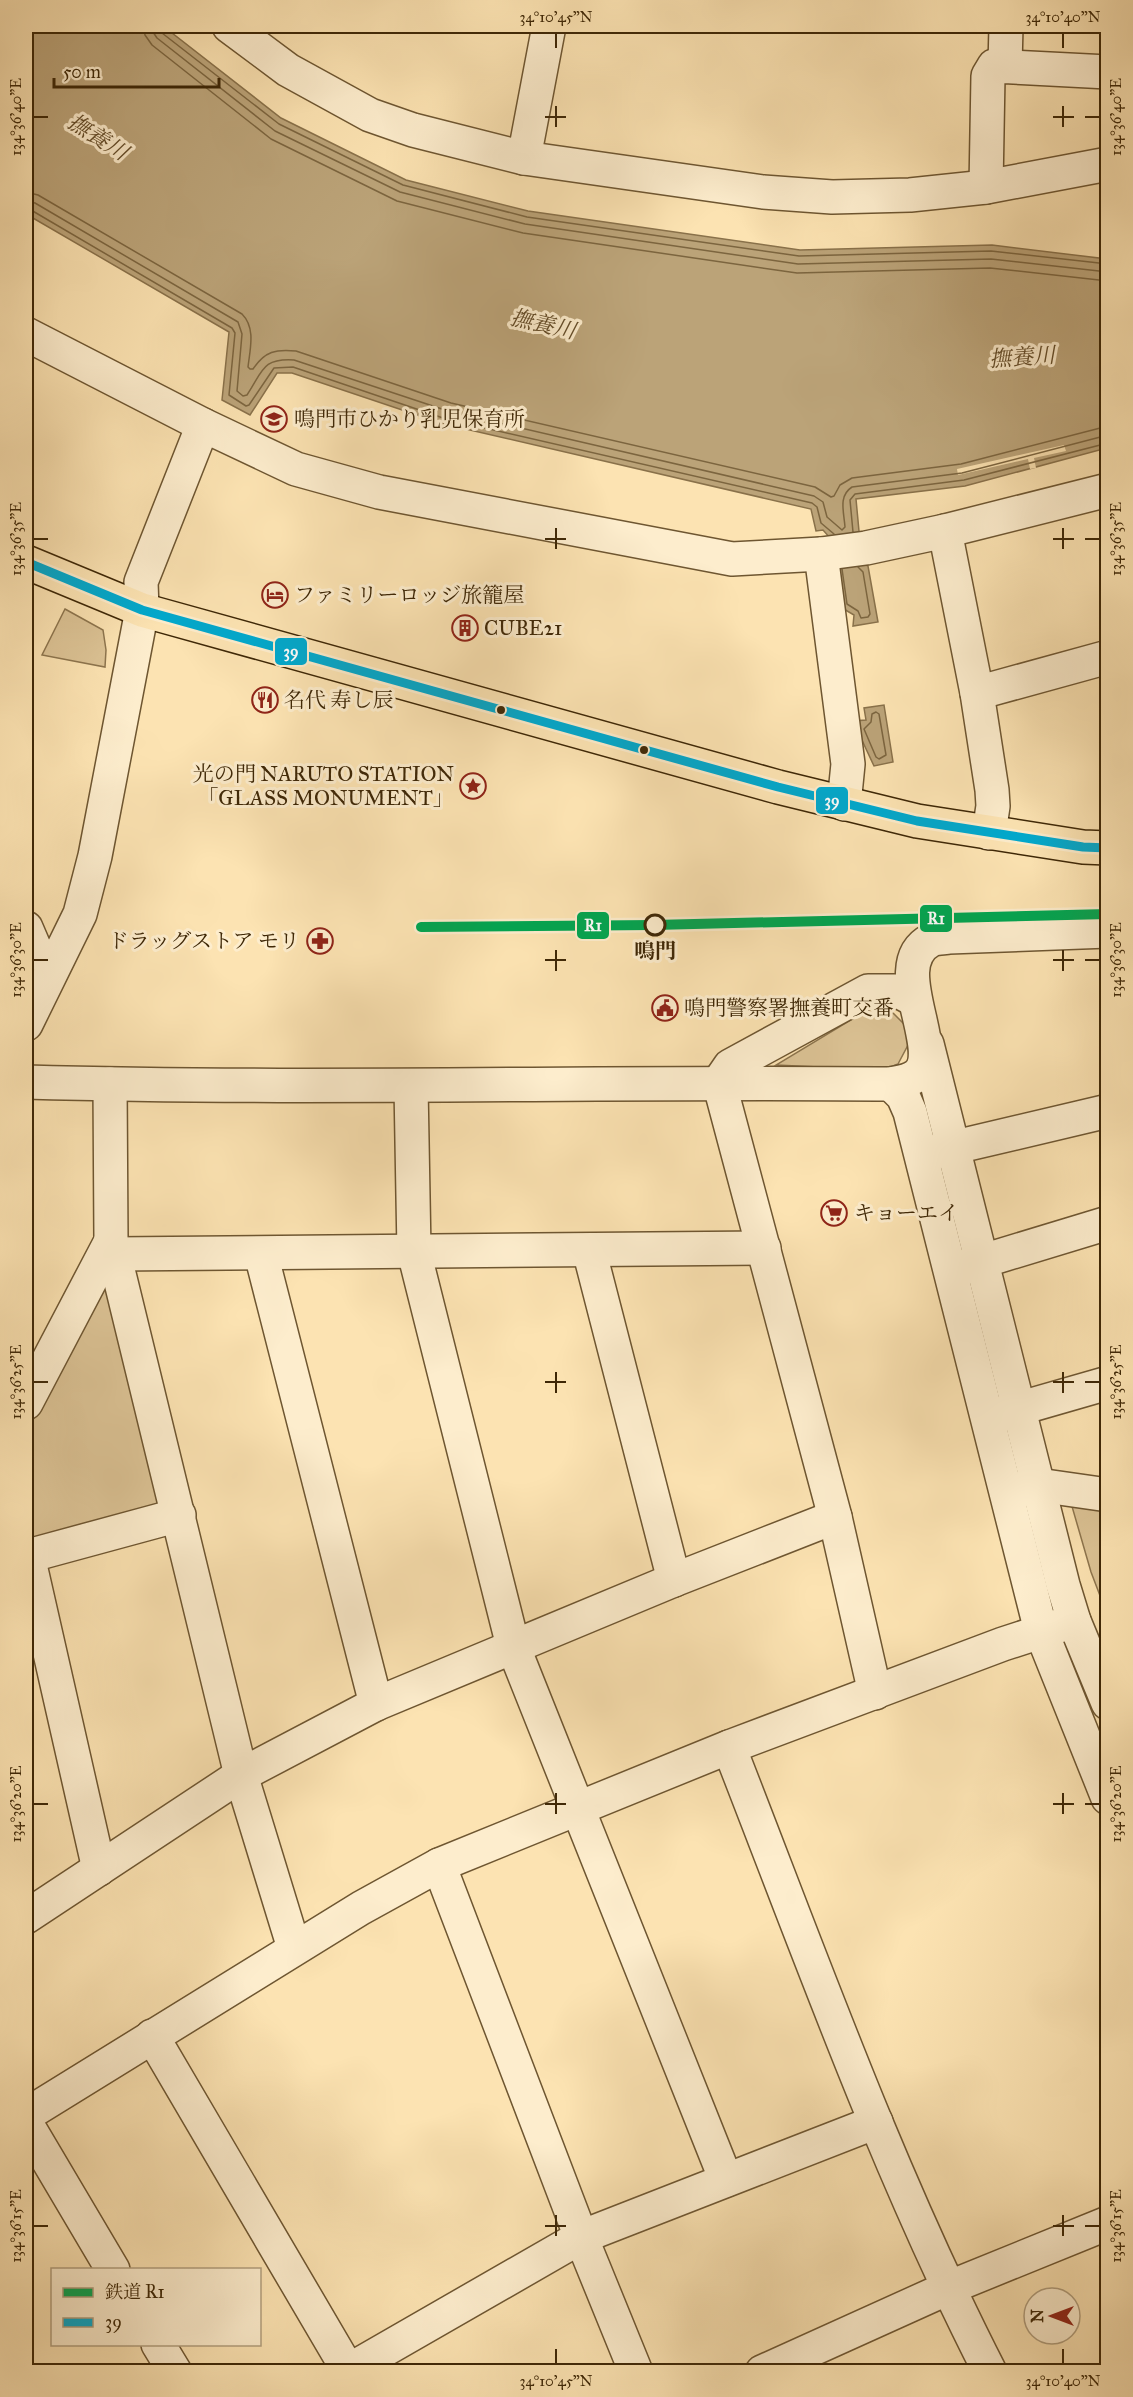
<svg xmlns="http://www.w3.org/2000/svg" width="1133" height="2397" viewBox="0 0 1133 2397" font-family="'IM FELL Great Primer','Noto Serif JP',serif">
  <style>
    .green { fill: #dcc395; stroke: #8d754e; stroke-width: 1.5 }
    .water { fill: #bba378; stroke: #89714a; stroke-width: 1.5 }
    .pier { fill: #fce3b2 }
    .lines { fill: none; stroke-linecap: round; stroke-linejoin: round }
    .shore { stroke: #7c653f; stroke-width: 1.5 }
    .minor-casing { stroke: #6e5631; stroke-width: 36 }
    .highway-casing { stroke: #3e2706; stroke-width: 36 }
    .minor { stroke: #fdedcd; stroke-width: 33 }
    .highway { stroke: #fce3b2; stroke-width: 33 }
    .rail { stroke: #3e2706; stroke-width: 4.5; stroke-dasharray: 10 10; stroke-linecap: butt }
    .bus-1-casing { stroke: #fdedcd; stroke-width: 14 }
    .bus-1 { stroke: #00a9ce; stroke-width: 9 }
    .rail-1-casing { stroke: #fdedcd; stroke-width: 15 }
    .rail-1 { stroke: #00a651; stroke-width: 10 }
    .ticks { fill: none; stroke: #3e2706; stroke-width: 2 }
    .bus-dot { fill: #3e2706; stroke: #fdedcd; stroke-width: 2 }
    .stop-dot { fill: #fdedcd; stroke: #3e2706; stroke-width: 3 }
    .labels { text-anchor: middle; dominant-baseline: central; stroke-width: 6; stroke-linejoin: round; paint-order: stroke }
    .poi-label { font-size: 21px; fill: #3e2706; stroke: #fdedcd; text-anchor: start }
    .stop-label { font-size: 21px; font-weight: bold; fill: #3e2706; stroke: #fdedcd }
    .water-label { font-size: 22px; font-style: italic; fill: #644c28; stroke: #fdedcd }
    .line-badge { stroke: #fdedcd; stroke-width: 2 }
    .badge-label { font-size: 16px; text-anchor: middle; font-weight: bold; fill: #fff }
    .neatline { fill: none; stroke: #3e2706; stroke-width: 2 }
    .ticks-label { font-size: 15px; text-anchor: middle; fill: #3e2706 }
  </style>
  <rect width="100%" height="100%" fill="#fce3b2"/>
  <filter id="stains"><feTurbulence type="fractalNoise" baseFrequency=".00333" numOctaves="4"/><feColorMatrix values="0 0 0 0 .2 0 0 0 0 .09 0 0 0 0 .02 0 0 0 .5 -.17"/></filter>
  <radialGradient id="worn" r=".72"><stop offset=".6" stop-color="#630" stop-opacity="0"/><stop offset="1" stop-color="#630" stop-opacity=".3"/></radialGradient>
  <!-- green -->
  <g class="green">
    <path d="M65 609 103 630 106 650 105 667 42 655Z"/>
    <path d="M869 1009 891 1011 906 1026 908 1045 898 1064 883 1070 776 1065Z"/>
    <path d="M99 1283 117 1288 163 1508 31 1541 26 1538V1426Z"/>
    <path d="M1071 1503 1107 1509V1614L1091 1572Z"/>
  </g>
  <!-- water -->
  <g class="water">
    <path d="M26 26H163L281 118 406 180 528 211 800 250 992 245 1107 259V448L965 486 856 499 862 563 868 566 878 622 853 626 854 615 842 608 831 539 823 530 816 531 811 509 444 424 292 373H277L250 415 222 400 229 332 26 214Z"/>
    <path d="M884 705 893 762 874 766 853 721 866 720 864 708Z"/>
  </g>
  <!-- pier -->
  <path class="pier" d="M1064 445 1066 451 1034 458 1036 468 1030 469 1028 459 958 475 957 469Z"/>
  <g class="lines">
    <!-- shore -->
    <g class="shore">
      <path d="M143 26 145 35 152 45 271 139 397 201 523 233 797 273 990 268 1108 281"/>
      <path d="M152 26 153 32 157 38 275 131 400 192 525 224 798 264 991 259 1108 272"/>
      <path d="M160 26 162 33 279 124 403 185 527 217 799 256 991 251 1108 264"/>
      <path d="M26 192 38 195 242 314C256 328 250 349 248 367L250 369H253C265 351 276 349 296 351L451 403 815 487 831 497 834 496 840 485 852 478 961 464 1108 426"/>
      <path d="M26 201 35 203 238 322 242 334 237 391 243 396 247 395C263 371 262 358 294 360L448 411 814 496 823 502 827 517 842 530 845 527C844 512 838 496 852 487L962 473 1108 435"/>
      <path d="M26 209 31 210 232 328 235 333 229 395 246 406 249 405 274 368 293 367 446 419 812 503 817 507 821 523 834 534"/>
      <path d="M853 532 850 500 855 494 964 480 1108 443"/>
      <path d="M842 569 847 604 858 611 861 618 868 617 870 614 863 572 858 567"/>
      <path d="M876 712 879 714 886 755 879 759 876 757 864 729 871 722 872 714Z"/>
    </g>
    <!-- minor casing -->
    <g class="minor-casing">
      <g id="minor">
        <path d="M229 26 288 70 370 115 413 130 524 158 763 192 832 197 910 195 986 187 1108 164"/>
        <path d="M1005 66 1006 26"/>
        <path d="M524 158 549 26"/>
        <path d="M986 187 988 76 994 66 1108 72"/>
        <path d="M26 334 203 425 296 469 379 492 732 559 821 554 866 548 945 531 1108 490"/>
        <path d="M945 531 977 693 992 790 993 806 989 833"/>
        <path d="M821 554 848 764 844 804"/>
        <path d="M977 693 1108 657"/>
        <path d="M26 928 35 949 54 965"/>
        <path d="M26 1024 80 914 95 856 142 610 141 582 203 425"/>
        <path d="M927 1044 1063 1585 1074 1621 1108 1703"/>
        <path d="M26 1082C314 1090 602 1081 891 1084 900 1082 910 1081 917 1075 947 1051 883 965 931 940 936 938 944 938 949 937L1108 931"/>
        <path d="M110 1084 111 1241 241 1775 294 1948"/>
        <path d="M891 1084 903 1096 910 1112 1041 1631 1108 1798"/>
        <path d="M411 1086 414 1252 513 1646 726 2180"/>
        <path d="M934 1152 1108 1111"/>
        <path d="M589 1250 674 1580"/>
        <path d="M115 1254 764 1248"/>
        <path d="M261 1254 376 1704"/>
        <path d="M963 1267 1108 1223"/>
        <path d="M26 1403 111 1241"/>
        <path d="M1000 1414 1108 1383"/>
        <path d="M1018 1490 1038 1485 1108 1495"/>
        <path d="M26 1554 28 1556 179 1515"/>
        <path d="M28 1556 99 1869"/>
        <path d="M875 1693 835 1517 719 1082 730 1066 868 991H898L915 1000"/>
        <path d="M729 1747C811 1957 887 2171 990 2372"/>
        <path d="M439 1865 581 2237 636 2372"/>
        <path d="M26 1917 241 1775 376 1704 674 1580 835 1517"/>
        <path d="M152 2036 348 2370"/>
        <path d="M26 2115 361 1908 439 1865 729 1747 1003 1644 1074 1621"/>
        <path d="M26 2123 113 2270"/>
        <path d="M158 2344 175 2372"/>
        <path d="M346 2372 581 2237 876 2122"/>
        <path d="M762 2372 948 2288 1108 2223"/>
      </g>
    </g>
    <!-- highway casing -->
    <g class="highway-casing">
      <path id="highway" d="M26 562 142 610 778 787 917 821 1083 847 1108 848"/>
    </g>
    <!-- minor -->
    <use href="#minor" class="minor"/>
    <!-- highway -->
    <use href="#highway" class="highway"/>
    <!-- rail -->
    <path class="rail" d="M421 927 654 925"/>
    <!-- bus-1 casing -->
    <g class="bus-1-casing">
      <path id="bus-1" d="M26 562 142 610 778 787 917 821 1083 847 1108 848"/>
    </g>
    <!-- bus-1 -->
    <use href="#bus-1" class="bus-1"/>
    <!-- rail-1 casing -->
    <g class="rail-1-casing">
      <path id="rail-1" d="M421 927 654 925 1108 914"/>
    </g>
    <!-- rail-1 -->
    <use href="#rail-1" class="rail-1"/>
  </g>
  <!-- ticks -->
  <path class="ticks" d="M556 33V48M1063 33V48M556 106V127M1063 106V127M33 117H48M545 117H566M1053 117H1074M1085 117H1100M556 528V549M1063 528V549M33 539H48M545 539H566M1053 539H1074M1085 539H1100M556 950V971M1063 950V971M33 960H48M545 960H566M1053 960H1074M1085 960H1100M556 1372V1393M1063 1372V1393M33 1382H48M545 1382H566M1053 1382H1074M1085 1382H1100M556 1793V1814M1063 1793V1814M33 1804H48M545 1804H566M1053 1804H1074M1085 1804H1100M556 2215V2236M1063 2215V2236M33 2226H48M545 2226H566M1053 2226H1074M1085 2226H1100M556 2349V2364M1063 2349V2364"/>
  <!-- icons -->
  <defs>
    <g id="school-ring" transform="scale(1.35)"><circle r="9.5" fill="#fdedcd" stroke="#8f2418" stroke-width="1.5"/><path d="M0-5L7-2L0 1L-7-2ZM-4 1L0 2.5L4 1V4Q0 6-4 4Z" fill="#8f2418"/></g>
    <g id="hotel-ring" transform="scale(1.35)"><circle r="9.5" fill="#fdedcd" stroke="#8f2418" stroke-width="1.5"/><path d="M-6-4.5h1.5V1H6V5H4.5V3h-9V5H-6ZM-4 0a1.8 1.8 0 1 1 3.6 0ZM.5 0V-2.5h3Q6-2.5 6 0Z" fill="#8f2418"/></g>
    <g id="building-ring" transform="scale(1.35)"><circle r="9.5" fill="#fdedcd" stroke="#8f2418" stroke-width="1.5"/><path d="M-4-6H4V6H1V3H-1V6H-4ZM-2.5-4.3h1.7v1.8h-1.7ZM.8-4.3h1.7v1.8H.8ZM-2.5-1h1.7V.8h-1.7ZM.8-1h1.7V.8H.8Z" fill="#8f2418"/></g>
    <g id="restaurant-ring" transform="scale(1.35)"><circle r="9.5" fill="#fdedcd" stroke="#8f2418" stroke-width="1.5"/><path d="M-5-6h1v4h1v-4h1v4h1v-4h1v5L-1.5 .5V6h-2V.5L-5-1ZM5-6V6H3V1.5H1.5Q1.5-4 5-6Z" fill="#8f2418"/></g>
    <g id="sight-ring" transform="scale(1.35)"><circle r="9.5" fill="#fdedcd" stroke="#8f2418" stroke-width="1.5"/><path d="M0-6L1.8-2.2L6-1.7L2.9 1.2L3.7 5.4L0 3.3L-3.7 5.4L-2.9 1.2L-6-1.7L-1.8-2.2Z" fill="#8f2418"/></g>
    <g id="pharmacy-ring" transform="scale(1.35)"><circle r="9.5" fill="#fdedcd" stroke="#8f2418" stroke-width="1.5"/><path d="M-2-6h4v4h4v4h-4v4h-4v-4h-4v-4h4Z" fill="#8f2418"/></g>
    <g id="civic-ring" transform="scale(1.35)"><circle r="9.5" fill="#fdedcd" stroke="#8f2418" stroke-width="1.5"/><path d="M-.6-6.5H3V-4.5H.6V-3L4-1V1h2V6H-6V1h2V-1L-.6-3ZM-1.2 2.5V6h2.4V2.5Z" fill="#8f2418"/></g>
    <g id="supermarket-ring" transform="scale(1.35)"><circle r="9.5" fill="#fdedcd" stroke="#8f2418" stroke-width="1.5"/><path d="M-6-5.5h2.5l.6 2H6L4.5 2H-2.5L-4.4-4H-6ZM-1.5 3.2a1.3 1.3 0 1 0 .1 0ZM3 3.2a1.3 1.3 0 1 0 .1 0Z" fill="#8f2418"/></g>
  </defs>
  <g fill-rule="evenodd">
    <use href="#school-ring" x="274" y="419"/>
    <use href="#hotel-ring" x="275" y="595"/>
    <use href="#building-ring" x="465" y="628"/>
    <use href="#restaurant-ring" x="265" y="700"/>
    <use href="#sight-ring" x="473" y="786"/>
    <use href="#pharmacy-ring" x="320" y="941"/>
    <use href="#civic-ring" x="665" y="1008"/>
    <use href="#supermarket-ring" x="834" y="1213"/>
  </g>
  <!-- markers -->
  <g class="bus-dot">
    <circle cx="501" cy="710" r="5"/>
    <circle cx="644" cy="750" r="5"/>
  </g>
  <circle class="stop-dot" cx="655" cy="925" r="10"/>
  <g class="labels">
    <!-- poi labels -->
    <g class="poi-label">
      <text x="294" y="419">鳴門市ひかり乳児保育所</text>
      <text x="294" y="595">ファミリーロッジ旅籠屋</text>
      <text x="484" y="628">CUBE21</text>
      <text x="284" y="700">名代 寿し辰</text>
      <text x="454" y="774" text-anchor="end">光の門 NARUTO STATION<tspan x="454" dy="24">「GLASS MONUMENT」</tspan></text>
      <text x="300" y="941" text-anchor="end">ドラッグストア モリ</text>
      <text x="684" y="1008">鳴門警察署撫養町交番</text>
      <text x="854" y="1213">キョーエイ</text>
    </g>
    <!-- stop labels -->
    <g class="stop-label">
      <text x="655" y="951">鳴門</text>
    </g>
    <!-- water labels -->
    <g class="water-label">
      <text transform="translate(98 137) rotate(32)">撫養川</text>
      <text transform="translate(543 324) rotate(13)">撫養川</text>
      <text transform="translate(1022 357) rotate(-4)">撫養川</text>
    </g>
  </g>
  <g class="line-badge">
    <rect x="274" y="637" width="34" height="29" rx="6" fill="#00a9ce"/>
    <rect x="815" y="786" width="34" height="29" rx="6" fill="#00a9ce"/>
    <rect x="919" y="904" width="34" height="29" rx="6" fill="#00a651"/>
    <rect x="576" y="911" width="34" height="29" rx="6" fill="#00a651"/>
  </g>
  <g class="badge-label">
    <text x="291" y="657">39</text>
    <text x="832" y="806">39</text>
    <text x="936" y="924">R1</text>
    <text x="593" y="931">R1</text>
  </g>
  <!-- margin -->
  <rect width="1133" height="2397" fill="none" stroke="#fce3b2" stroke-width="66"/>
  <!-- legend -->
  <rect x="51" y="2268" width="210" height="78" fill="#fdedcd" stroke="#b19e7d" stroke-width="1.5"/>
  <rect x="63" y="2288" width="30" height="9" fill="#00a651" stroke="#b19e7d" stroke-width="1.5"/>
  <text x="105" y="2298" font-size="18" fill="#3e2706">鉄道 R1</text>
  <rect x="63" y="2318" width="30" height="9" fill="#00a9ce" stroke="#b19e7d" stroke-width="1.5"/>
  <text x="105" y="2328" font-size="18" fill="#3e2706">39</text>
  <!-- north arrow -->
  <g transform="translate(1052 2316) rotate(270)"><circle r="28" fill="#fdedcd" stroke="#b19e7d" stroke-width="1.5"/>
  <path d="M0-4.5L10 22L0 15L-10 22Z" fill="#8f2418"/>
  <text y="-9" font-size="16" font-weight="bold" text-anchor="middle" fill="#3e2706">N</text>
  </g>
  <!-- scale -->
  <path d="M54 78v9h165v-9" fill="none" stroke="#3e2706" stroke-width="3"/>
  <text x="63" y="78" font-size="18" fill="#3e2706" stroke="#fdedcd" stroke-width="4.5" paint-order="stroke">50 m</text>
  <rect x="33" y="33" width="1067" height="2331" class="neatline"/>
  <g class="ticks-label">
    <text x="556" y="22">34°10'45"N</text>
    <text x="1063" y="22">34°10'40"N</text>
    <text transform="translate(1116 117) rotate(-90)" y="5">134°36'40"E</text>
    <text transform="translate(16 117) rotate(-90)" y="5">134°36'40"E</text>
    <text transform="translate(1116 539) rotate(-90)" y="5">134°36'35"E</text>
    <text transform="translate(16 539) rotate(-90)" y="5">134°36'35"E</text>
    <text transform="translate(1116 960) rotate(-90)" y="5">134°36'30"E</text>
    <text transform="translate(16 960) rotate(-90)" y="5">134°36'30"E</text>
    <text transform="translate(1116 1382) rotate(-90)" y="5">134°36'25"E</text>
    <text transform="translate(16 1382) rotate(-90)" y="5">134°36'25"E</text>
    <text transform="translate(1116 1804) rotate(-90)" y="5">134°36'20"E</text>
    <text transform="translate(16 1804) rotate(-90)" y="5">134°36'20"E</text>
    <text transform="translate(16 2226) rotate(-90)" y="5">134°36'15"E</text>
    <text transform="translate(1116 2226) rotate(-90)" y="5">134°36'15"E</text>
    <text x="556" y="2386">34°10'45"N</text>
    <text x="1063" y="2386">34°10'40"N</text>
  </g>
  <rect width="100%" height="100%" filter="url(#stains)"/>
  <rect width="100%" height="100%" fill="url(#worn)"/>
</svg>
